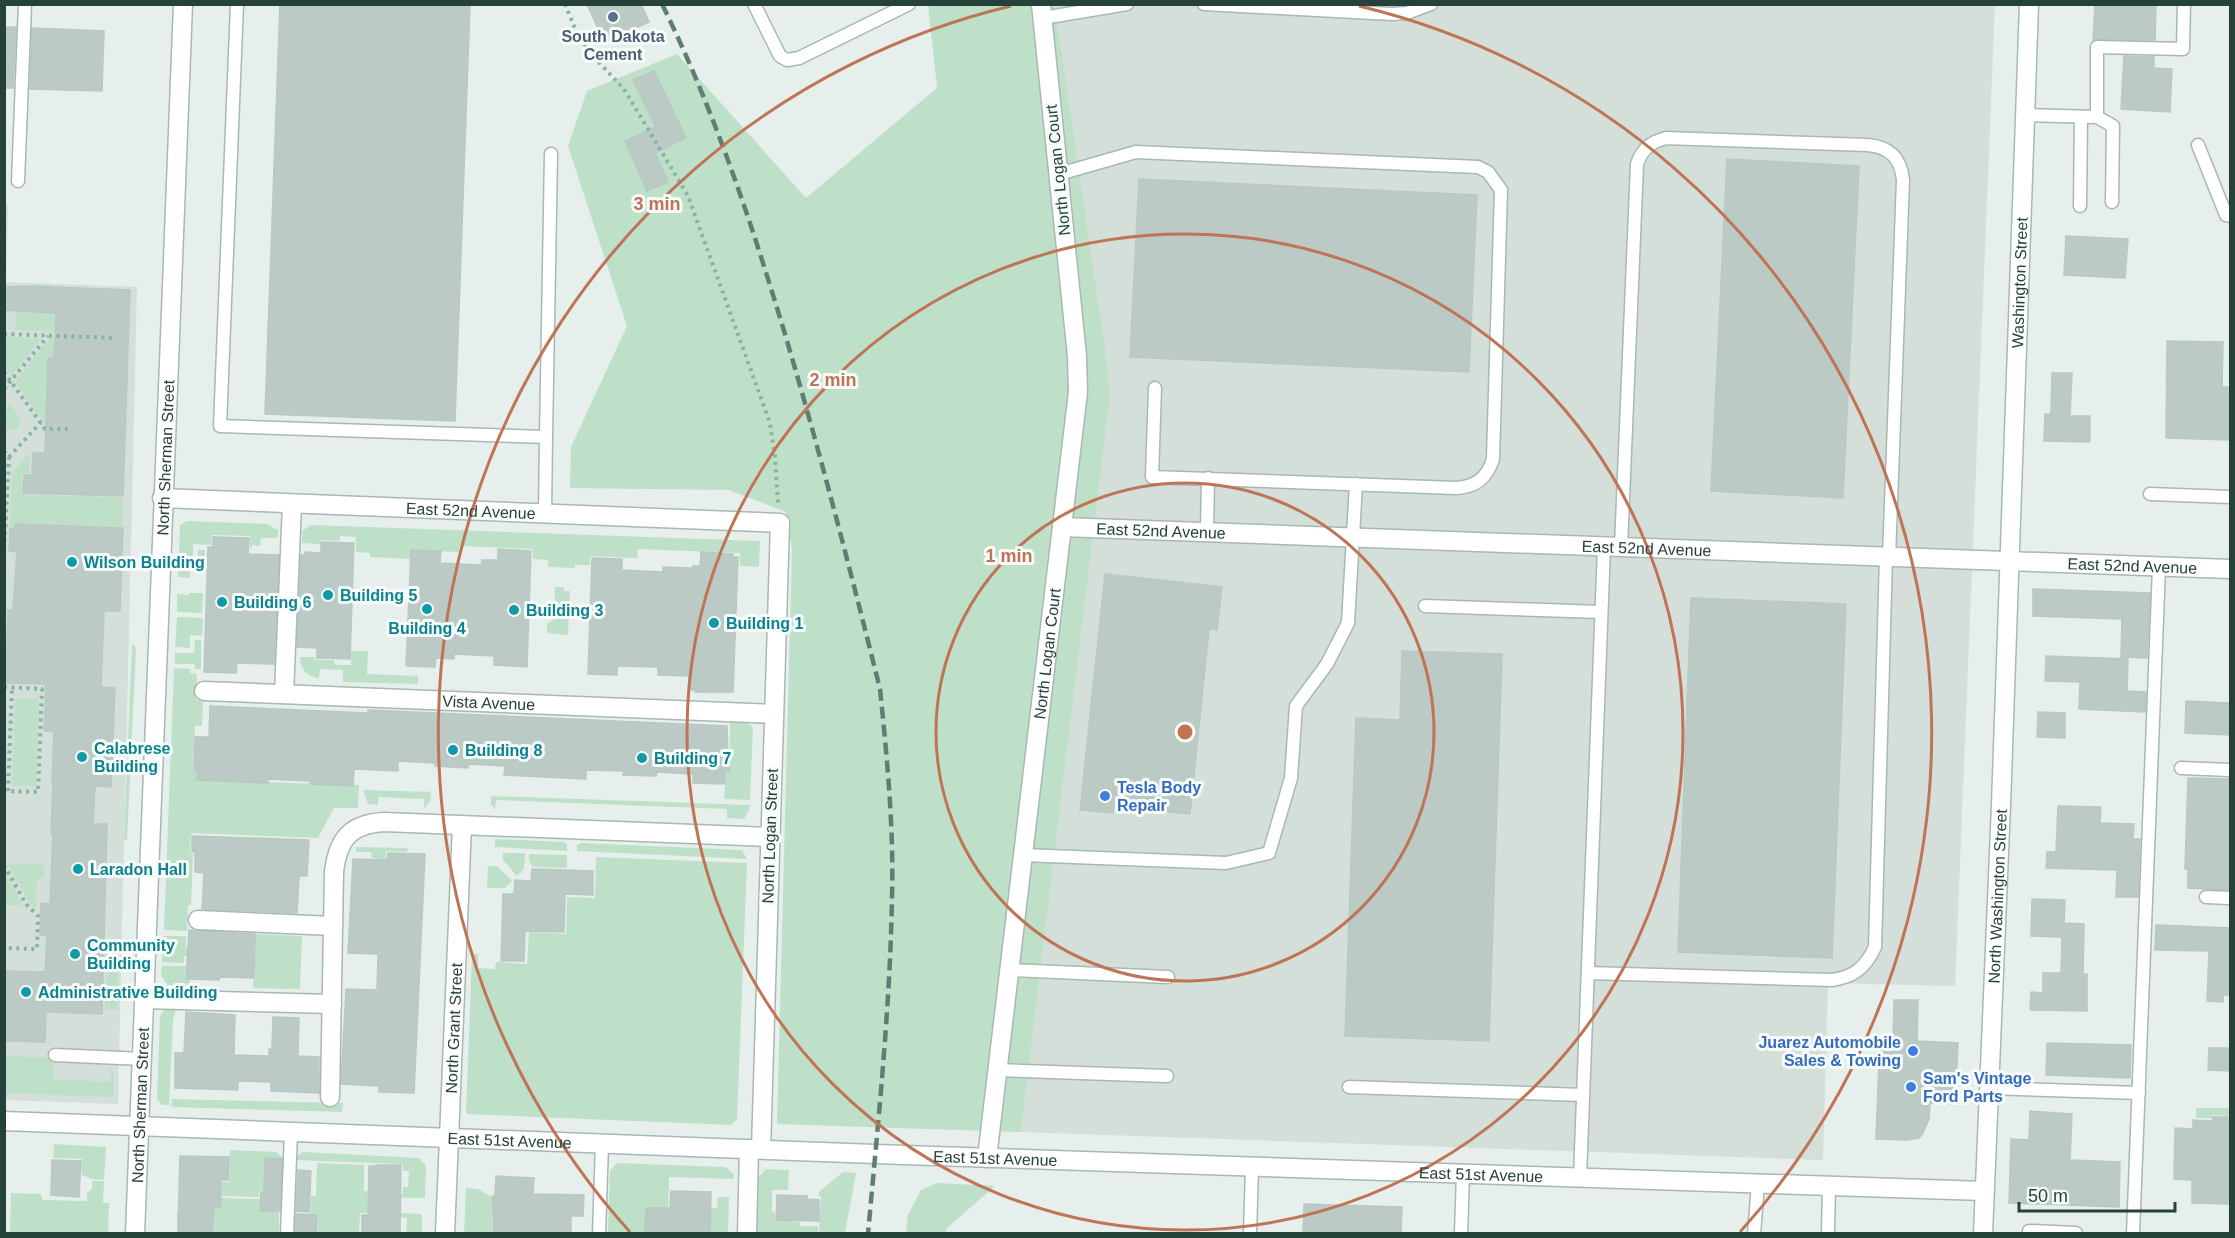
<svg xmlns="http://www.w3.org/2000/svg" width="2235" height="1238" viewBox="0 0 2235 1238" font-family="Arial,sans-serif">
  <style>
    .built { fill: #d4dfda }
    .green { fill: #bfe0c8 }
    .building { fill: #bbcac4; stroke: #b8c9c2; stroke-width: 1.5 }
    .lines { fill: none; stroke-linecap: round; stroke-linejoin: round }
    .lane-casing { stroke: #a8b8b2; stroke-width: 15 }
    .street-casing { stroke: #a8b8b2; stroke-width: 21 }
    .secondary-casing { stroke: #a4bbb3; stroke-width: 21 }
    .path { stroke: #86b3a5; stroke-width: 4; stroke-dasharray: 3 4.5; stroke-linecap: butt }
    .lane { stroke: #fff; stroke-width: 12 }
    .street { stroke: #fff; stroke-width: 18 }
    .secondary { stroke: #fff; stroke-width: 18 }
    .rail { stroke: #5f7d75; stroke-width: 4.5; stroke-dasharray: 12 6; stroke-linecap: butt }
    .ring { fill: none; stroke: #c07456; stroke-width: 3 }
    .service-dot { fill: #5c6f8a; stroke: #f7fbf9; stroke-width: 2 }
    .culture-dot { fill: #0f9aa8; stroke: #f7fbf9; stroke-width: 2 }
    .shop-dot { fill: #3f7fe0; stroke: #f7fbf9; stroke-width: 2 }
    .labels { text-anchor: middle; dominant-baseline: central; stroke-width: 6; stroke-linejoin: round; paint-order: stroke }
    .service-label { font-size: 16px; font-weight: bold; fill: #4e5e75; stroke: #f7fbf9 }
    .street-label { font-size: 16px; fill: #24423a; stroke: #f7fbf9 }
    .culture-label { font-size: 16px; font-weight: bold; fill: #0d838f; stroke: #f7fbf9; text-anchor: start }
    .shop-label { font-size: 16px; font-weight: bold; fill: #366cbe; stroke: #f7fbf9; text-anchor: start }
    .centre { fill: #c07456; stroke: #f7fbf9; stroke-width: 3 }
    .ring-label { font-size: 18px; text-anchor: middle; font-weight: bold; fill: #c07456; stroke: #f7fbf9; stroke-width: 6; stroke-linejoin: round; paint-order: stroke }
  </style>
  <rect width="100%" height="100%" fill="#e6efeb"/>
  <!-- built -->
  <g class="built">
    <path d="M1055 5H1995L1955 986 1828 983 1823 1160 1021 1132 1110 396 1107 361Z"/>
    <path d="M5 205H8L6 282 137 287 118 1104 5 1100Z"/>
  </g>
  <!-- green -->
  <g class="green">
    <path d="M928 5H1055L1107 361 1110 396 1021 1132 777 1124 792 549 786 512 729 490 570 488 571 447 627 326 568 146 587 91 677 54 806 198 937 88Z"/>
    <path d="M36 284 51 285 50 312 55 313V329L109 334 15 330 16 312H35Z"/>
    <path d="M4 337 42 338 11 376 5 367Z"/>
    <path d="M50 338 110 341 68 357H47L46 407 51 408 47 427 15 382Z"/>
    <path d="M10 404 20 418 18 429H5V411Z"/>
    <path d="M30 453 29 473H22V494L123 498 122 527 31 524 30 529 10 528 12 473Z"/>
    <path d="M187 521 267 524 278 530V538H261L260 546 252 545 250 550V536L212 535 211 545 193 544V556H179L180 525Z"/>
    <path d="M311 525 760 541 759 567 740 566V553L638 549 637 558 590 556V565H575V568L548 567V560L533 559V549L460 546 459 552 411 550 410 559 370 557V553L356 552V537L340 536V541L321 540 320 544 302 543V531Z"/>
    <path d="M198 550H205L204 567H190V578L178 577V561H197Z"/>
    <path d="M555 587H564V591H570L568 635 547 633V624L554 619Z"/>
    <path d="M189 593H203L202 613 177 612V594L189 595Z"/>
    <path d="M177 617 203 618 202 636 190 635V648L175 647Z"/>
    <path d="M195 640H201V669H195V664H175V653H194Z"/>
    <path d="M132 643 136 648 127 840H124Z"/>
    <path d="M351 651H368L367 674 418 676V684L343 682V670L320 669 319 678C307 677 300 669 300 657H315V660H334L335 665H351Z"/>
    <path d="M174 668 190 669V673L197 674 196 700 203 701 202 726H195L193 772 197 773V780L359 785 358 808H334L318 838 191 833 190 853 193 854 191 905H188L187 931 164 930Z"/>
    <path d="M15 699H39L36 786H12Z"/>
    <path d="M730 722 747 723 753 727 750 800 724 799 726 774H730Z"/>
    <path d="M363 790 431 792 430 802 424 808V799L378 797V805L368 804Z"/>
    <path d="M491 796 750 805 749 810 744 819 727 818V809L496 800 495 809 491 805Z"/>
    <path d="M495 839 564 842 567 844V851L495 847Z"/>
    <path d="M581 843 742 850 747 859 577 851V845Z"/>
    <path d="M356 847 408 848 407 852 386 851 385 883H377V858H372L371 852H356Z"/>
    <path d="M503 853H525L524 869 517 876 503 860Z"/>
    <path d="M529 854 567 855V868L533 867 529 861Z"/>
    <path d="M596 857 747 863 737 1119 731 1125 466 1114 472 954H478V968L495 969 496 962 527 964 529 932 566 934 567 897 595 898Z"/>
    <path d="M8 864 44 865V878H37L36 909 29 902Z"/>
    <path d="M488 866H497L512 881 505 888H487Z"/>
    <path d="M4 872H5L23 905H5Z"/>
    <path d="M255 934 302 936 300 989 253 988Z"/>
    <path d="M163 936H186V948H192V956H184V963L162 962Z"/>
    <path d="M108 940 119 941 117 1010H105Z"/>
    <path d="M162 966H186L185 980H190V985H168L161 976Z"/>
    <path d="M165 1009H176L173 1020 169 1105H162L157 1099 160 1016Z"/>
    <path d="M5 1056 54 1058 53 1079 110 1082 111 1068 114 1075 113 1097 5 1093Z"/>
    <path d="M172 1099 343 1103 342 1112 171 1107Z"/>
    <path d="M2196 1108H2230V1116L2212 1115V1118H2196Z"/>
    <path d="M54 1144 106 1147 104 1180 92 1179 82 1175V1159L53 1158Z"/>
    <path d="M230 1150 276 1152 283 1158H264V1174L282 1175 281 1191 260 1190 259 1197 222 1196V1188H215L214 1184 178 1183V1180L229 1182Z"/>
    <path d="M303 1152 419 1158 426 1166 425 1198 378 1197V1193L403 1194V1187H408L409 1171H403V1164L296 1160V1157Z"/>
    <path d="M317 1163 364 1165V1191L373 1192 372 1213H360L359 1233H317L318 1214H310L311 1196H316Z"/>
    <path d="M617 1163 725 1167 734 1174V1179L669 1177 668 1217 670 1234H608L610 1171Z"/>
    <path d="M766 1169 789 1170 788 1190H772V1212L775 1213V1220L800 1222V1226H818V1233L755 1234 757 1179Z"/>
    <path d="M843 1172 856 1173 845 1233H819L821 1197 819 1196V1192Z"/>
    <path d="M92 1181H104L103 1203H109L108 1233H10L11 1193 41 1194 43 1200 87 1201V1193L92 1189Z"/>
    <path d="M937 1183 995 1186 947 1228 946 1233H906L908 1215 921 1190Z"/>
    <path d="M466 1188 478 1189 491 1197 493 1233 464 1234Z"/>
    <path d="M718 1197H729L728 1233H711V1208H717Z"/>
    <path d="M222 1198 260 1199V1211L279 1212V1233L213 1234V1231L177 1229V1212L214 1213V1208H221Z"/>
    <path d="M374 1212 422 1214V1233H406L407 1218Z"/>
  </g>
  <!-- building -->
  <g class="building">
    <path d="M280 4H470L455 421 265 414Z"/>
    <path d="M587 4H641L649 22 604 42Z"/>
    <path d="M2095 4H2156L2155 40H2093Z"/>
    <path d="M4 27H16L13 88H4Z"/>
    <path d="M32 28 104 31 102 91 30 89Z"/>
    <path d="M2124 56 2154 57V68L2172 69 2170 112 2121 109Z"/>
    <path d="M654 71 686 138 655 153 668 182 647 191 625 141 656 127 633 80Z"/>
    <path d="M1727 159 1859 166 1843 498 1711 491Z"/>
    <path d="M1139 179 1477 195 1469 372 1130 357Z"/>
    <path d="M2066 236 2128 239 2125 278 2064 275Z"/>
    <path d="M26 286 130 290 123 496 23 493 24 475H32L33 453H45L48 358H54L56 313 4 310V287Z"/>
    <path d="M2167 341 2223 342 2222 387H2230V440L2166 438Z"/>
    <path d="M2052 373H2072L2070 416H2090V442L2044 441 2045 414H2051Z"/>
    <path d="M15 524 123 528 120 611H104L101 687 115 688 111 787 95 786 93 824H107L102 1014 46 1012 45 1042 4 1041V971L45 972 47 935H40L41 903 50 904 53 834H51L53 783H52L54 731H44L46 684 6 683 8 610H13L17 552 9 551 10 529H15Z"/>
    <path d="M213 537 249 538 248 554 279 555 274 664 237 663 236 673 204 672 208 547H213Z"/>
    <path d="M321 542 354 543 350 659 317 658V648L297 647 301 555H305V552L321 553Z"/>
    <path d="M498 549 531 551 527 667 494 665V656L454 654V659L436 658 435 667 406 666 411 550 441 551 440 563 481 565 482 560H498Z"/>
    <path d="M701 552 733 554V557H738L733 692H695L696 690H689V676L658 675V667L617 666V675L588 674 592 558 622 559V570L663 572V567L693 568V566H700Z"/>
    <path d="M1105 574 1222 587 1217 630 1209 629 1190 814 1114 806 1113 813 1080 810Z"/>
    <path d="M2033 589 2150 593 2147 658 2121 657 2122 619 2033 616Z"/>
    <path d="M1691 598 1846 604 1832 958 1678 952Z"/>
    <path d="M1402 651 1502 654 1489 1041 1345 1036 1356 718 1400 720Z"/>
    <path d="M2046 656 2128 659 2127 691 2146 692 2145 712 2079 709 2080 682 2045 681Z"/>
    <path d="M2186 701 2230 703V735L2185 733Z"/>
    <path d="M210 706 368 713V710L727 726 728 750H730L729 773 725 772V784L693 783V774L657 772 656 776 623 775 624 771 586 770V779L504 775 505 766 468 764V768L435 766V763L398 761V771L354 769 353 786 310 784V781L268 779V783L197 780 198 772H194L195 737H209Z"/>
    <path d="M2038 712 2065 713V738L2037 737Z"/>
    <path d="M2188 778 2230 779V890L2188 888V869H2185Z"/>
    <path d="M2058 806 2101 807 2100 823 2134 824 2133 839H2140L2138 897H2116L2117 870 2046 868 2047 852H2056Z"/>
    <path d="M192 836 309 840 307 876H299L297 913 202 909 204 873 195 872V852H192Z"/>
    <path d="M388 853 425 854 414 1093 379 1092V1086L341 1084 346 989 377 990 378 954 348 953 353 859 387 860Z"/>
    <path d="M532 869 593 871V895L565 894 564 932 525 931 524 961H501L503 894H514L515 880 531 881Z"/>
    <path d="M2032 899 2065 900 2064 923 2084 924 2083 974H2087V1011L2030 1010 2031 992 2043 993V973H2061L2062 937 2031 936Z"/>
    <path d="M2156 925 2230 928V995H2223V1002L2207 1001 2209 951 2155 950Z"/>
    <path d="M189 930 255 934 254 978 220 977 219 980 186 979Z"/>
    <path d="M1894 1000H1918L1917 1041 1958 1043 1955 1104 1930 1103 1929 1119 1923 1133 1919 1138 1906 1140 1876 1139 1879 1060H1876L1877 1039 1893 1040Z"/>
    <path d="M186 1012 235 1015 234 1055 269 1056V1049H272L273 1017 299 1018 298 1056 319 1057V1093L271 1091V1082L238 1081V1090L175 1088V1053H184Z"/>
    <path d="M2047 1043 2131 1045 2130 1078 2046 1075Z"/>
    <path d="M2209 1048H2230V1071L2208 1070Z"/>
    <path d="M2030 1111 2072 1114 2070 1160 2120 1162 2119 1207 2009 1203 2011 1139 2029 1140Z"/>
    <path d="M2213 1117H2230V1204L2192 1203V1180L2174 1179 2175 1128 2193 1129V1120L2212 1121Z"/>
    <path d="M180 1156 229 1157 228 1180H221V1207H214L212 1233H178Z"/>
    <path d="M265 1158 282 1159 280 1211H260L261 1192H264Z"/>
    <path d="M52 1160 81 1161 79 1197 51 1195Z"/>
    <path d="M376 1165H401L400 1233H362V1215H368L369 1166H376Z"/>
    <path d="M298 1170 311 1171 309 1212 296 1211Z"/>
    <path d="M496 1176 534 1178 533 1194 584 1195 583 1216H571V1233H494L492 1196H495Z"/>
    <path d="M671 1191 711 1192 710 1233H645L646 1208H670Z"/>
    <path d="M777 1195 807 1196V1199L819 1200V1221L776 1220Z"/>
    <path d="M1304 1204 1402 1207 1401 1233H1303Z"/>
    <path d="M296 1214 317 1215 316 1233H295Z"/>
  </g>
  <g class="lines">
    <!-- lane casing -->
    <g class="lane-casing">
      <g id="lane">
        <path d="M237 4 220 426 546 437 545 513"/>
        <path d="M754 4 780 56 787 60 799 58 909 4"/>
        <path d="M1204 4 1392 14 1407 13 1431 4"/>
        <path d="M1043 18 1127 4"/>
        <path d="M2025 115 2097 117V47L2183 49 2184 4"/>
        <path d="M2097 117 2113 126 2112 202"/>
        <path d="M2198 145 2226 215 2230 216"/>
        <path d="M1059 174 1136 152 1478 167 1488 172 1501 190 1493 459C1487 478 1476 487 1456 488L1152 477 1155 388"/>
        <path d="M18 181 25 4"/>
        <path d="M2080 206 2081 117"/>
        <path d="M546 437 551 154"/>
        <path d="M2150 494 2230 497"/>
        <path d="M1207 532 1208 478"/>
        <path d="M1621 547 1637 164C1642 149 1651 142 1666 138L1868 145C1890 147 1901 159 1903 180L1889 557"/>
        <path d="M1425 606 1601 612"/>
        <path d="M2181 768 2230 770"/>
        <path d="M1023 855 1226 863 1269 853 1291 778 1296 706 1327 664 1348 623 1356 484"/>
        <path d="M2206 897 2230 898"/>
        <path d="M1010 970 1168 977"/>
        <path d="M1588 973 1832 980C1854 977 1866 967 1875 947L1886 557"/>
        <path d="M55 1055 142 1059"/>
        <path d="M998 1070 1167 1076"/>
        <path d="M1349 1087 1583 1095"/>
        <path d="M1989 1088 2139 1093"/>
        <path d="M1580 1177 1604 547"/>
        <path d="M287 1234 291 1132"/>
        <path d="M599 1234 602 1144"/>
        <path d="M1250 1234 1252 1167"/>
        <path d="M1461 1234 1463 1174"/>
        <path d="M1754 1234 1758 1184"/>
        <path d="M1828 1234 1829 1186"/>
        <path d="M2029 1234V1231L2076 1233"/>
        <path d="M2133 1234 2159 567"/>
      </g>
    </g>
    <!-- street casing -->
    <g class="street-casing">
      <g id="street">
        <path id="s1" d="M162 498 780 523 761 1149"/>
        <path id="s2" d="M1062 527 2230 569"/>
        <path id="s3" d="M204 691 774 714"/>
        <path d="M284 694 292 504"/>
        <path d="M198 920 333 926"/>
        <path d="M144 999 332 1004"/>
        <path d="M330 1097 334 872C338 838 351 824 384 822L770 837"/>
        <path id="s4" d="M4 1121 875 1154 1984 1191"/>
        <path id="s5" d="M987 1158 1078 392 1077 356 1041 4"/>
        <path id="s6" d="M135 1234 183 4"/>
        <path id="s7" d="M445 1234 462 825"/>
        <path d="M747 1234 749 1149"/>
      </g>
    </g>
    <!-- secondary casing -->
    <g class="secondary-casing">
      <g id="secondary">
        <path id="s8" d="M1983 1234 2001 805 2029 4"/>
      </g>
    </g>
    <!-- path -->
    <g class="path">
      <path d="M565 4 576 31 591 54 624 89 688 196 770 423 775 457 778 504"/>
      <path d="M4 334 115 338"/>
      <path d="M4 372 45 429H70"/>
      <path d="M4 389 48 336"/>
      <path d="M4 451 9 457 4 554"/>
      <path d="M9 457 41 422"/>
      <path d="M4 687 42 689 38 792 4 791"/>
      <path d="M8 791 12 688"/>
      <path d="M4 865 26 904 38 916 37 949 4 948"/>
    </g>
    <!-- lane -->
    <use href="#lane" class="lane"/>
    <!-- street -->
    <use href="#street" class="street"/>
    <!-- secondary -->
    <use href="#secondary" class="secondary"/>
    <!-- rail -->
    <path class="rail" d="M662 4C715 112 753 227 787 341 821 456 851 573 880 689 887 757 894 829 892 898 890 1010 878 1122 868 1234"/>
  </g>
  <!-- distance rings -->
  <g class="ring">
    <circle cx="1185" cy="732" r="249"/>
    <circle cx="1185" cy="732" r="498"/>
    <path d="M630 1232A747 747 0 0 1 1011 6M1359 6A747 747 0 0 1 1740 1232"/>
  </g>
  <!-- markers -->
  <circle class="service-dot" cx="613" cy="17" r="6"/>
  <g class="culture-dot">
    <circle cx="72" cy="562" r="6"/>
    <circle cx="328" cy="595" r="6"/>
    <circle cx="222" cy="602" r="6"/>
    <circle cx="427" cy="609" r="6"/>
    <circle cx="514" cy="610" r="6"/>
    <circle cx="714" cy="623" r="6"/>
    <circle cx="453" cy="750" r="6"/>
    <circle cx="82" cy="757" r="6"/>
    <circle cx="642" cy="758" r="6"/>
    <circle cx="78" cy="869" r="6"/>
    <circle cx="75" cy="954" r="6"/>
    <circle cx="26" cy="992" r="6"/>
  </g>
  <g class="shop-dot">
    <circle cx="1105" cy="796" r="6"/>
    <circle cx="1913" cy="1051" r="6"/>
    <circle cx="1911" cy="1087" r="6"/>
  </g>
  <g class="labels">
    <!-- service labels -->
    <g class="service-label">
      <text x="613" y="36">South Dakota<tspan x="613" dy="18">Cement</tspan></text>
    </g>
    <!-- street labels -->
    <g class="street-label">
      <text transform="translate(1058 170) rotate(-96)">North Logan Court</text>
      <text stroke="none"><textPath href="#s8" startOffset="952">Washington Street</textPath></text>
      <text stroke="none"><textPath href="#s6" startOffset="777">North Sherman Street</textPath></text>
      <text stroke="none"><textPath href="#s1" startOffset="309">East 52nd Avenue</textPath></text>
      <text stroke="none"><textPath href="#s2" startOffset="99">East 52nd Avenue</textPath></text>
      <text stroke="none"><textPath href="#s2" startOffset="585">East 52nd Avenue</textPath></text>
      <text stroke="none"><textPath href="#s2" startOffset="1071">East 52nd Avenue</textPath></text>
      <text stroke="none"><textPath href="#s5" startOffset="508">North Logan Court</textPath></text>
      <text stroke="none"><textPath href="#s3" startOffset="285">Vista Avenue</textPath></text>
      <text transform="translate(770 836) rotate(-88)">North Logan Street</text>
      <text stroke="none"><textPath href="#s8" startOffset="338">North Washington Street</textPath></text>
      <text stroke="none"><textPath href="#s7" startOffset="206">North Grant Street</textPath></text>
      <text stroke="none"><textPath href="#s6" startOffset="129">North Sherman Street</textPath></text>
      <text stroke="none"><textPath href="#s4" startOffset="506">East 51st Avenue</textPath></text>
      <text stroke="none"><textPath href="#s4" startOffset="992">East 51st Avenue</textPath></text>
      <text stroke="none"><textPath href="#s4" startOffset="1478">East 51st Avenue</textPath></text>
    </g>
    <!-- culture labels -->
    <g class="culture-label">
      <text x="84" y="562">Wilson Building</text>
      <text x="340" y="595">Building 5</text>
      <text x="234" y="602">Building 6</text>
      <text x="526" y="610">Building 3</text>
      <text x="726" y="623">Building 1</text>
      <text x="427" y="628" text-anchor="middle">Building 4</text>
      <text x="94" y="748">Calabrese<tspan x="94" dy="18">Building</tspan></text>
      <text x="465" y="750">Building 8</text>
      <text x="654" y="758">Building 7</text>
      <text x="90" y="869">Laradon Hall</text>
      <text x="87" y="945">Community<tspan x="87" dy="18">Building</tspan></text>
      <text x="38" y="992">Administrative Building</text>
    </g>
    <!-- shop labels -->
    <g class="shop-label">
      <text x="1117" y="787">Tesla Body<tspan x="1117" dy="18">Repair</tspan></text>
      <text x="1901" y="1042" text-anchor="end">Juarez Automobile<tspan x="1901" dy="18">Sales &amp; Towing</tspan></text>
      <text x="1923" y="1078">Sam's Vintage<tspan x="1923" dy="18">Ford Parts</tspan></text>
    </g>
  </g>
  <circle cx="1185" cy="732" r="9" class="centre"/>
  <g class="ring-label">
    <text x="657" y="210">3 min</text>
    <text x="833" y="386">2 min</text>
    <text x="1009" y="562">1 min</text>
  </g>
  <!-- border -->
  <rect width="2235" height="1238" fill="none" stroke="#24423a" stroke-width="12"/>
  <!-- scale -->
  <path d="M2019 1202v9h156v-9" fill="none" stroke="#24423a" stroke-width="3"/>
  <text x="2028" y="1202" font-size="18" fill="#24423a" stroke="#f7fbf9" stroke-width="4.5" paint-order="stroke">50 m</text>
</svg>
